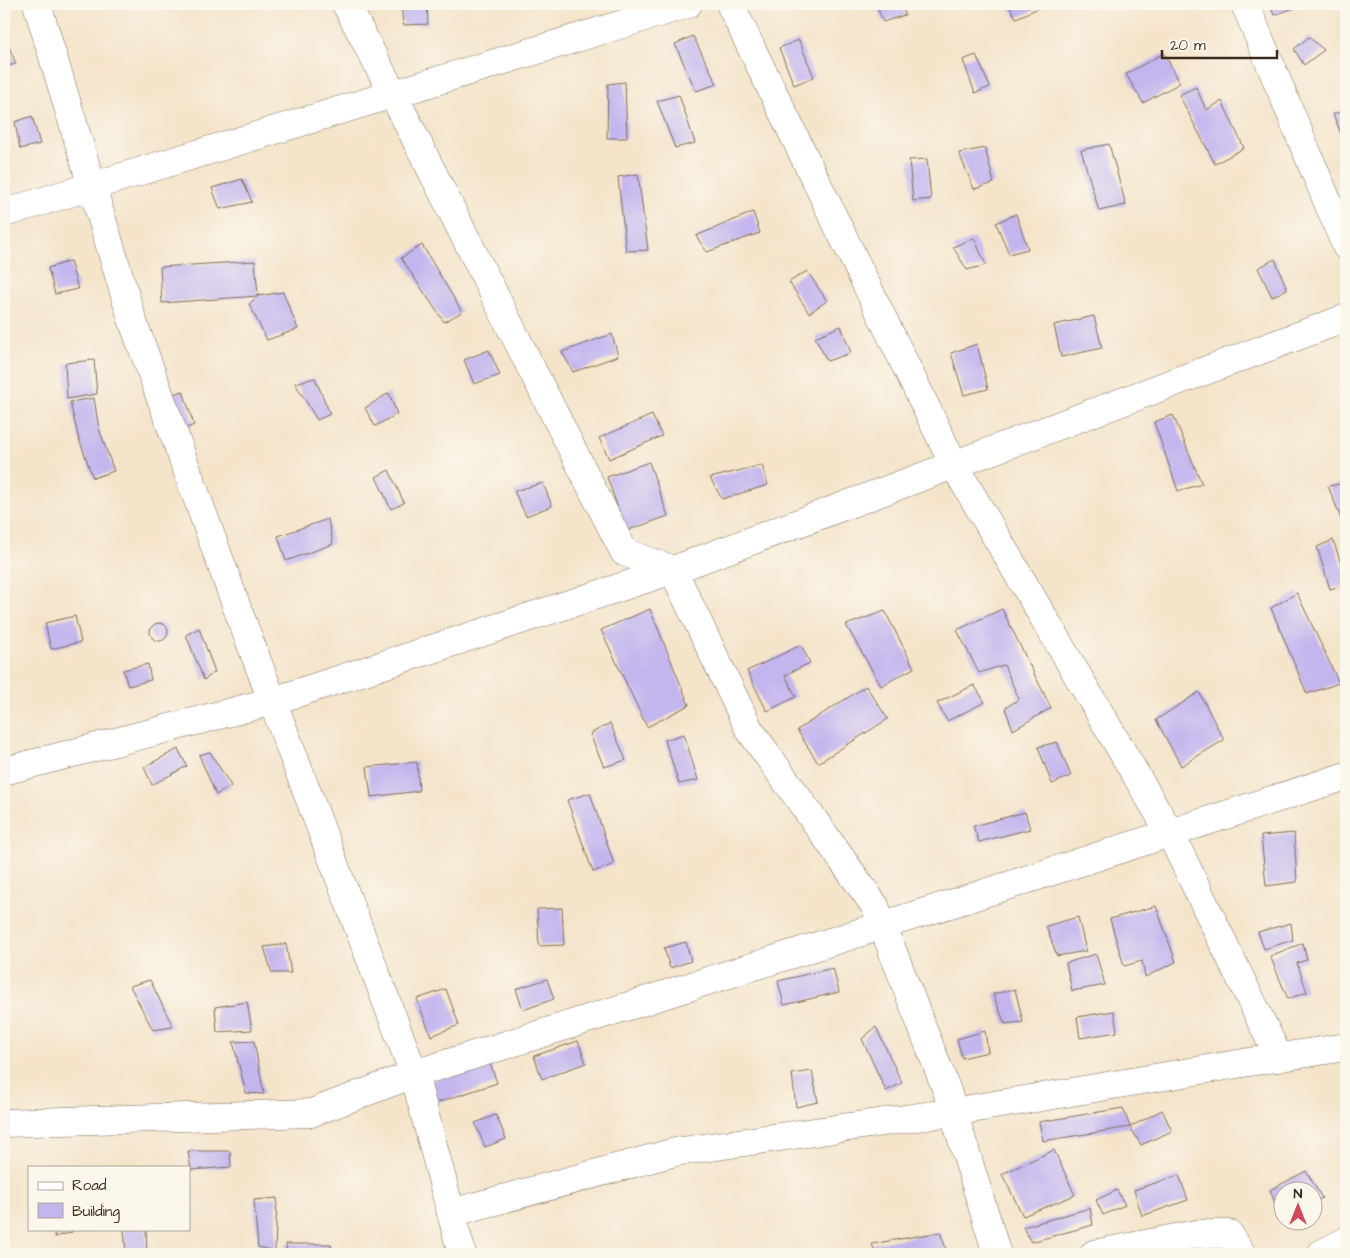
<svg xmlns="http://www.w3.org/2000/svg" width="1350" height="1258" viewBox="0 0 1350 1258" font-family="'Architects Daughter',sans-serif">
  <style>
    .building { fill: #c3b6ee }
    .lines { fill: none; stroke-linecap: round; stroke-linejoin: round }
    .street-casing { stroke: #7c6b5a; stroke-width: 29 }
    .street { stroke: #fff; stroke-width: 28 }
  </style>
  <rect width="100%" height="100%" fill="#fbf7ec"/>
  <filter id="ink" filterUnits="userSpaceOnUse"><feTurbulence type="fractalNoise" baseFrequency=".02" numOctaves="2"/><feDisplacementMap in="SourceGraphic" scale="10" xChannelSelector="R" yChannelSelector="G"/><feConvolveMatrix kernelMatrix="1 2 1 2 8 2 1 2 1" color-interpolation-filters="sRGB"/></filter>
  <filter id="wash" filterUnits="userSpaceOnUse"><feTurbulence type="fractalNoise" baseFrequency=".0096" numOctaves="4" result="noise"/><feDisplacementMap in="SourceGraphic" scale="20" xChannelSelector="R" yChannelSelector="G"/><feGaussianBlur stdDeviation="1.12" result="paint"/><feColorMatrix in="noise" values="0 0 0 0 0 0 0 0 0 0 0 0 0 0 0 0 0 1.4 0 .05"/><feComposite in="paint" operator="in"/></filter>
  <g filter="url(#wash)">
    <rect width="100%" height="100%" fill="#f4e4ca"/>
    <g id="blocks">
      <!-- building -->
      <g class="building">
        <path d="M401 4H427L428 24 403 25Z"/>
        <path d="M876 4H902L905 15 883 22Z"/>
        <path d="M1008 4H1048L1016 18Z"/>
        <path d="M1269 4H1292L1294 8 1274 15Z"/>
        <path d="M4 34 16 64 4 67Z"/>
        <path d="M693 36 717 84 696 91 675 44Z"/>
        <path d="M1309 37 1324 50 1304 65 1294 49Z"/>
        <path d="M799 40 814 77 794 85 779 48Z"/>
        <path d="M1164 53 1180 83 1143 103 1126 74Z"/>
        <path d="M976 55 990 87 975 93 963 60Z"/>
        <path d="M625 82 627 138H607L608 84Z"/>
        <path d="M1196 87 1206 110 1222 101 1244 148 1215 164 1179 95Z"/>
        <path d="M679 95 695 143 675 148 657 101Z"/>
        <path d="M1346 110V146L1333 114Z"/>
        <path d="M32 116 40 144 20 149 15 122Z"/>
        <path d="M1109 144 1126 205 1099 211 1081 150Z"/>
        <path d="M985 148 994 183 974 189 959 153Z"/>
        <path d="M927 159 931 199 913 201 909 160Z"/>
        <path d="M638 174 648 250 626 251 618 177Z"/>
        <path d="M242 179 252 202 220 209 212 188Z"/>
        <path d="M753 212 760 233 707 252 696 236Z"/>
        <path d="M1016 214 1028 249 1009 254 996 223Z"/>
        <path d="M974 238 986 265 967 270 953 247Z"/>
        <path d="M422 245 462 312 444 322 401 258Z"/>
        <path d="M1275 259 1287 289 1272 297 1258 268Z"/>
        <path d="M70 261 78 289 55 294 48 268Z"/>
        <path d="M255 261 258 296 162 303 160 267Z"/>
        <path d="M807 271 827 301 809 313 789 282Z"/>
        <path d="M283 292 298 329 267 340 249 304 258 296Z"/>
        <path d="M1094 316 1102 348 1061 357 1054 325Z"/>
        <path d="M841 326 851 353 827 361 815 337Z"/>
        <path d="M612 334 618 356 573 372 562 352Z"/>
        <path d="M977 344 988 389 964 395 951 353Z"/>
        <path d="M489 350 500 375 474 384 464 360Z"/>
        <path d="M94 360 97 394 67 399 65 363Z"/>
        <path d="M315 378 330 414 317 420 295 383Z"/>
        <path d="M183 391 194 425 180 431 166 396Z"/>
        <path d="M389 393 397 414 375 426 365 408Z"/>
        <path d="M94 398 99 429 114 471 93 478 78 436 70 402Z"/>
        <path d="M652 415 662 436 609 459 599 438Z"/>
        <path d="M1173 415 1202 484 1178 491 1154 422Z"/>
        <path d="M649 462 668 516 626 531 607 477Z"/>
        <path d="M762 465 768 485 722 499 710 478Z"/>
        <path d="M389 470 404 503 391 509 376 477Z"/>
        <path d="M543 483 552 506 526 516 514 491Z"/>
        <path d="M1346 483V530L1328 486Z"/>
        <path d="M328 519 333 544 286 561 278 536Z"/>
        <path d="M1333 540 1346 578V585L1330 589 1317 547Z"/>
        <path d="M1297 593 1339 683 1307 694 1271 608Z"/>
        <path d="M650 609 689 705 647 727 601 630Z"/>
        <path d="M1002 609 1051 708 1013 730 1005 708 1019 699 1004 665 979 673 957 630Z"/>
        <path d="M885 611 914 668 881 686 846 625Z"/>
        <path d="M75 616 81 642 51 649 45 623Z"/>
        <circle cx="159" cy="632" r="9"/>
        <path d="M199 628 215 672 204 680 186 635Z"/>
        <path d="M801 645 810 663 785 675 796 697 767 711 747 671Z"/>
        <path d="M148 664 151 680 128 686 123 670Z"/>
        <path d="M974 685 985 702 947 721 937 703Z"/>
        <path d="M866 686 888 719 818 763 797 730Z"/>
        <path d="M1199 692 1224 740 1181 766 1156 720Z"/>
        <path d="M610 723 626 760 604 767 590 734Z"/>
        <path d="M684 734 698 780 679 784 665 740Z"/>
        <path d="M1057 742 1071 776 1052 784 1038 747Z"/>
        <path d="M178 749 187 766 152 785 144 767Z"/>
        <path d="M210 752 231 786 216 795 199 755Z"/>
        <path d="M417 762 419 791 371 797 367 767Z"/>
        <path d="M590 793 614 864 593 872 567 800Z"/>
        <path d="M1025 812 1030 829 979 842 973 826Z"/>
        <path d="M1294 833 1297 882 1266 886 1261 836Z"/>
        <path d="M1156 906 1176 962 1145 977 1142 961 1124 966 1110 919Z"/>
        <path d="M562 908 564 945 539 946 537 909Z"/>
        <path d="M1078 917 1086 951 1057 956 1046 926Z"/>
        <path d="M1291 923 1293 940 1264 949 1258 932Z"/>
        <path d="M686 942 691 961 670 968 664 948Z"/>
        <path d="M1303 943 1307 960 1297 963 1307 992 1288 999 1270 956Z"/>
        <path d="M286 944 291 973H272L264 947Z"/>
        <path d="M1096 954 1105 985 1072 991 1066 963Z"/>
        <path d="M833 968 839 992 784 1005 778 981Z"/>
        <path d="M547 979 554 999 523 1010 516 989Z"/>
        <path d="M150 980 173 1027 153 1030 130 986Z"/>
        <path d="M446 989 459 1025 431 1036 417 999Z"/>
        <path d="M1015 989 1023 1022 1005 1024 993 994Z"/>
        <path d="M247 1002 252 1030 217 1032 215 1007Z"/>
        <path d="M1114 1011 1117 1032 1080 1038 1077 1017Z"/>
        <path d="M876 1027 902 1083 886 1091 862 1039Z"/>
        <path d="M985 1031 988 1052 962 1058 957 1039Z"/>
        <path d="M254 1041 264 1094 246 1093 233 1042Z"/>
        <path d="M578 1041 586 1063 542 1079 534 1056Z"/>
        <path d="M490 1063 497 1083 427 1106 420 1084Z"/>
        <path d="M812 1071 818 1102 796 1107 792 1074Z"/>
        <path d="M1123 1108 1130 1127 1162 1110 1172 1131 1141 1145 1130 1127 1043 1141 1039 1122Z"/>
        <path d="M496 1115 506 1139 485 1147 475 1123Z"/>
        <path d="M1054 1150 1075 1195 1023 1216 1002 1174Z"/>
        <path d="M188 1151H230L231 1167 191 1170Z"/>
        <path d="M1306 1171 1322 1198 1312 1204V1190H1282V1220H1289L1283 1225 1270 1190Z"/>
        <path d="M1179 1175 1188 1200 1142 1216 1134 1190Z"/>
        <path d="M1117 1190 1125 1205 1103 1215 1096 1200Z"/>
        <path d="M277 1198 275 1251 258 1247 254 1200Z"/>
        <path d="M1090 1208 1093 1225 1031 1242 1023 1227Z"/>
        <path d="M53 1229H71L72 1232 55 1237Z"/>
        <path d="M124 1229H146L147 1254H126Z"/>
        <path d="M940 1232 948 1254H876L872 1244Z"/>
        <path d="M286 1244H331V1254H287Z"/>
      </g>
    </g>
  </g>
  <g filter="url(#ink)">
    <use href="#blocks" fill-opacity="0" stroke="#7c6b5a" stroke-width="1"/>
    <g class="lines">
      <!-- street casing -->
      <g class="street-casing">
        <g id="street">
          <path d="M37 4 133 322 239 613 414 1074 462 1254"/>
          <path d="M346 4 393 94 624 552 673 570 749 729 875 906 947 1091 997 1254"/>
          <path d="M730 4 954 465 1170 833 1279 1058"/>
          <path d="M1245 4 1346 246"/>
          <path d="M4 213 688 4"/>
          <path d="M4 771 273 701 673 570 1346 318"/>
          <path d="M4 1123 311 1113 414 1074 1010 885 1346 776"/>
          <path d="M451 1213 675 1152 953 1112 1249 1062 1346 1047"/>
          <path d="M1094 1254 1196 1234H1229L1242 1254"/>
          <path d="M1321 1254 1346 1241"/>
        </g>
      </g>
      <!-- street -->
      <use href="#street" class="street"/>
    </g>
  </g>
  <!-- margin -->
  <rect width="1350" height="1258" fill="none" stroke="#fbf7ec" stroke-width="20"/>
  <!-- legend -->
  <rect x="28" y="1166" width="162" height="65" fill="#fbf7ec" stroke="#aea59a"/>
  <rect x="38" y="1182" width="25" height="8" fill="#ffffff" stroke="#aea59a"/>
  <text x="72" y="1190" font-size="15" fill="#3b2a1e">Road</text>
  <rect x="38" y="1203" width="25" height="15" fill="#c3b6ee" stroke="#aea59a"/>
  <text x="72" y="1216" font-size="15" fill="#3b2a1e">Building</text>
  <!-- north arrow -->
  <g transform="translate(1298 1206)"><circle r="24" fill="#fbf7ec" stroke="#aea59a"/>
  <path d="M0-4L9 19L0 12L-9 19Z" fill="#d1495b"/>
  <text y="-8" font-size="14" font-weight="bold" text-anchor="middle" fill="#3b2a1e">N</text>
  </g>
  <!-- scale -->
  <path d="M1162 50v8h115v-8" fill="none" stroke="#3b2a1e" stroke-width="2.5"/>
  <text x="1170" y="50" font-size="15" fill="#3b2a1e" stroke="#fbf7ec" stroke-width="4" paint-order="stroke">20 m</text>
</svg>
